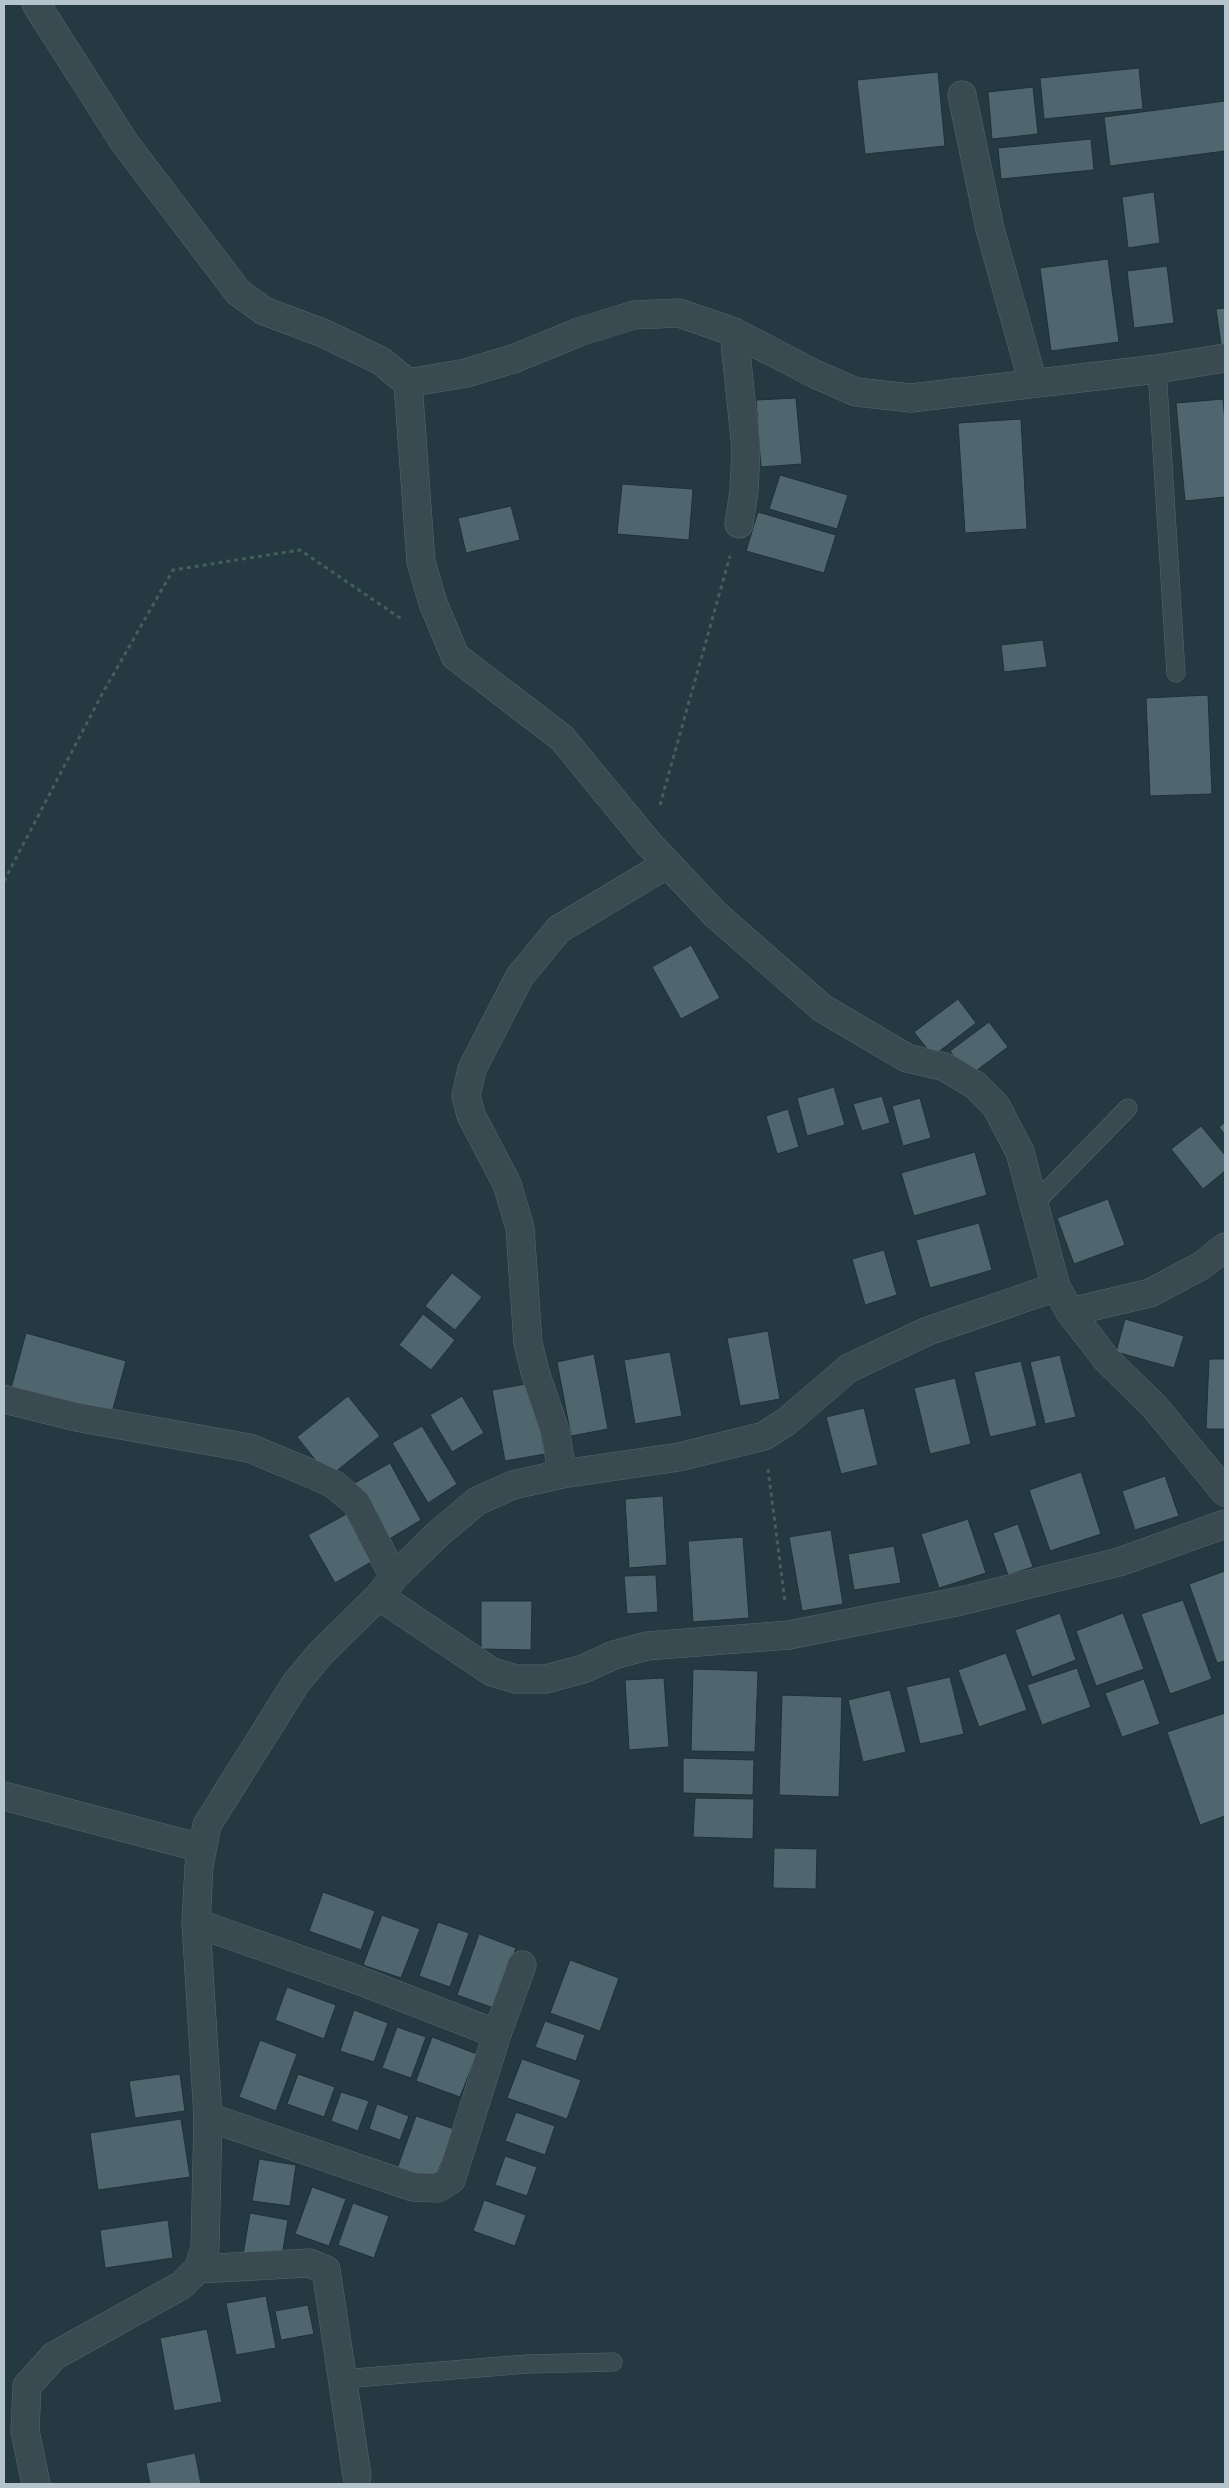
<svg xmlns="http://www.w3.org/2000/svg" width="1229" height="2488" viewBox="0 0 1229 2488" font-family="'IBM Plex Sans',sans-serif">
  <style>
    .building { fill: #4f666f; stroke: #1f3139 }
    .lines { fill: none; stroke-linecap: round; stroke-linejoin: round }
    .service-casing { stroke: #56676f; stroke-width: 19 }
    .minor-casing { stroke: #56676f; stroke-width: 29 }
    .path { stroke: #445f5a; stroke-width: 3; stroke-dasharray: 4 4; stroke-linecap: butt }
    .service { stroke: #394a51; stroke-width: 18 }
    .minor { stroke: #394a51; stroke-width: 28 }
  </style>
  <rect width="100%" height="100%" fill="#243942"/>
  <!-- building -->
  <g class="building">
    <path d="M1139 68 1143 109 1044 119 1040 78Z"/>
    <path d="M938 72 945 146 865 154 857 80Z"/>
    <path d="M1033 87 1038 134 992 139 988 92Z"/>
    <path d="M1225 101V151L1110 166 1104 117Z"/>
    <path d="M1091 139 1094 170 1001 179 998 148Z"/>
    <path d="M1154 192 1160 243 1128 248 1122 197Z"/>
    <path d="M1108 259 1119 342 1051 351 1040 268Z"/>
    <path d="M1167 266 1174 323 1134 328 1127 271Z"/>
    <path d="M1225 308V345H1221L1216 309Z"/>
    <path d="M796 398 802 464 761 467 756 400Z"/>
    <path d="M1223 399 1225 423V497L1185 501 1176 403Z"/>
    <path d="M1021 419 1027 529 965 533 958 423Z"/>
    <path d="M780 475 848 495 837 529 769 509Z"/>
    <path d="M622 484 693 489 689 540 617 534Z"/>
    <path d="M511 506 520 540 466 553 458 518Z"/>
    <path d="M758 512 836 535 824 573 746 551Z"/>
    <path d="M1043 640 1047 667 1004 672 1001 645Z"/>
    <path d="M1208 695 1212 794 1150 796 1146 698Z"/>
    <path d="M691 945 720 998 681 1019 652 967Z"/>
    <path d="M958 999 976 1023 933 1056 914 1032Z"/>
    <path d="M989 1022 1008 1047 969 1076 950 1051Z"/>
    <path d="M834 1087 845 1125 807 1136 797 1098Z"/>
    <path d="M882 1096 890 1123 862 1131 853 1104Z"/>
    <path d="M920 1098 931 1138 903 1146 892 1106Z"/>
    <path d="M788 1109 799 1147 777 1154 766 1116Z"/>
    <path d="M1225 1122V1135L1219 1127Z"/>
    <path d="M1201 1126 1225 1155V1171L1203 1189 1171 1149Z"/>
    <path d="M975 1152 987 1195 914 1216 901 1173Z"/>
    <path d="M1108 1199 1125 1245 1074 1264 1057 1218Z"/>
    <path d="M979 1223 992 1270 930 1288 916 1240Z"/>
    <path d="M884 1250 897 1295 865 1305 852 1259Z"/>
    <path d="M452 1273 482 1297 455 1330 425 1306Z"/>
    <path d="M423 1314 455 1340 431 1370 399 1345Z"/>
    <path d="M1125 1319 1184 1336 1174 1368 1116 1352Z"/>
    <path d="M768 1331 780 1399 740 1406 727 1338Z"/>
    <path d="M26 1333 126 1361 110 1420 10 1392Z"/>
    <path d="M670 1352 682 1416 635 1424 624 1360Z"/>
    <path d="M594 1354 608 1429 571 1436 557 1362Z"/>
    <path d="M1060 1355 1076 1417 1045 1424 1030 1362Z"/>
    <path d="M1209 1359H1225V1429H1206Z"/>
    <path d="M1021 1361 1037 1426 990 1437 974 1372Z"/>
    <path d="M955 1378 971 1444 930 1454 914 1388Z"/>
    <path d="M532 1383 545 1454 505 1461 492 1390Z"/>
    <path d="M348 1396 380 1436 329 1477 297 1437Z"/>
    <path d="M462 1396 484 1433 452 1452 430 1415Z"/>
    <path d="M864 1408 878 1465 841 1474 826 1417Z"/>
    <path d="M422 1426 457 1484 428 1503 392 1443Z"/>
    <path d="M390 1463 421 1520 386 1541 353 1484Z"/>
    <path d="M1081 1472 1101 1534 1050 1551 1029 1490Z"/>
    <path d="M1165 1476 1179 1516 1135 1530 1122 1491Z"/>
    <path d="M663 1496 667 1565 629 1568 625 1499Z"/>
    <path d="M352 1511 378 1558 335 1583 308 1535Z"/>
    <path d="M968 1519 986 1573 939 1588 921 1534Z"/>
    <path d="M1018 1524 1033 1567 1008 1575 993 1533Z"/>
    <path d="M831 1530 843 1604 802 1611 789 1537Z"/>
    <path d="M743 1537 749 1618 693 1622 688 1541Z"/>
    <path d="M894 1546 901 1583 854 1590 848 1554Z"/>
    <path d="M1225 1571V1661L1217 1663 1189 1584Z"/>
    <path d="M656 1575 658 1612 627 1614 624 1576Z"/>
    <path d="M1183 1600 1212 1679 1170 1694 1141 1614Z"/>
    <path d="M481 1601H532L531 1650 481 1649Z"/>
    <path d="M1060 1613 1076 1660 1032 1677 1015 1630Z"/>
    <path d="M1123 1613 1144 1669 1096 1686 1076 1631Z"/>
    <path d="M1006 1653 1027 1710 979 1727 958 1670Z"/>
    <path d="M1077 1668 1091 1707 1042 1725 1027 1685Z"/>
    <path d="M693 1669 758 1671 755 1752 691 1751Z"/>
    <path d="M950 1677 964 1734 920 1744 906 1687Z"/>
    <path d="M664 1678 669 1747 629 1750 625 1680Z"/>
    <path d="M1144 1679 1160 1724 1122 1737 1105 1693Z"/>
    <path d="M890 1690 906 1752 863 1762 848 1700Z"/>
    <path d="M782 1695 842 1697 839 1797 779 1795Z"/>
    <path d="M1225 1713V1816L1200 1825 1167 1732Z"/>
    <path d="M683 1758 754 1760 753 1795 683 1793Z"/>
    <path d="M695 1798 754 1799 753 1839 693 1837Z"/>
    <path d="M774 1848 817 1849 816 1889 773 1888Z"/>
    <path d="M323 1892 375 1911 361 1950 309 1931Z"/>
    <path d="M382 1915 420 1929 401 1978 363 1965Z"/>
    <path d="M438 1922 469 1933 450 1987 419 1976Z"/>
    <path d="M479 1934 516 1948 494 2008 457 1995Z"/>
    <path d="M570 1960 619 1978 600 2031 550 2013Z"/>
    <path d="M287 1987 336 2005 324 2039 275 2020Z"/>
    <path d="M354 2010 388 2023 374 2062 340 2051Z"/>
    <path d="M545 2021 585 2035 576 2061 535 2047Z"/>
    <path d="M397 2027 426 2037 411 2078 382 2068Z"/>
    <path d="M432 2037 477 2054 460 2097 416 2081Z"/>
    <path d="M260 2040 297 2054 276 2111 239 2097Z"/>
    <path d="M522 2059 581 2080 567 2119 507 2098Z"/>
    <path d="M180 2074 185 2111 135 2118 129 2081Z"/>
    <path d="M298 2074 335 2087 324 2117 287 2104Z"/>
    <path d="M341 2092 369 2101 358 2131 331 2121Z"/>
    <path d="M377 2104 409 2116 400 2140 369 2129Z"/>
    <path d="M516 2112 555 2126 545 2155 505 2141Z"/>
    <path d="M416 2116 454 2129 434 2183 397 2169Z"/>
    <path d="M181 2119 190 2177 98 2190 90 2133Z"/>
    <path d="M505 2156 537 2167 527 2196 495 2185Z"/>
    <path d="M259 2159 296 2165 290 2206 252 2201Z"/>
    <path d="M312 2187 346 2199 329 2246 295 2234Z"/>
    <path d="M484 2200 526 2215 515 2246 473 2231Z"/>
    <path d="M353 2203 389 2216 374 2258 338 2245Z"/>
    <path d="M250 2213 288 2220 281 2261 243 2255Z"/>
    <path d="M168 2220 173 2258 105 2268 100 2230Z"/>
    <path d="M266 2296 276 2348 236 2355 226 2303Z"/>
    <path d="M308 2305 314 2334 281 2340 275 2311Z"/>
    <path d="M207 2329 222 2402 174 2411 160 2338Z"/>
    <path d="M195 2453 201 2484H150L146 2463Z"/>
  </g>
  <g class="lines">
    <!-- service casing -->
    <g class="service-casing">
      <g id="service">
        <path d="M1157 369 1176 673"/>
        <path d="M1034 1204 1128 1108"/>
        <path d="M342 2379 527 2364 613 2362"/>
      </g>
    </g>
    <!-- minor casing -->
    <g class="minor-casing">
      <g id="minor">
        <path d="M36 4 124 142 238 292 264 311 323 333 381 361 408 383 421 562 433 603 455 656 562 738 649 844 715 914 822 1008 907 1058 945 1067 975 1085 996 1106 1020 1152 1056 1287 1070 1312 1107 1360 1154 1406 1225 1492"/>
        <path d="M962 95 990 229 1033 383"/>
        <path d="M734 332 746 449 744 491 739 524"/>
        <path d="M408 383 466 373 513 359 579 332 634 315 679 313 734 332 815 374 856 392 911 398 1157 369 1225 358"/>
        <path d="M1070 1312 1150 1293 1201 1266 1225 1247"/>
        <path d="M4 1399 76 1417 249 1448 312 1474 335 1485 356 1503 394 1577"/>
        <path d="M562 1474 556 1434 535 1372 528 1343 520 1228 507 1184 471 1115 466 1096 472 1069 520 976 559 929 667 864"/>
        <path d="M379 1596 492 1672 516 1679H546L583 1669 614 1655 647 1646 789 1635 961 1601 1119 1562 1225 1524"/>
        <path d="M4 1796 201 1848"/>
        <path d="M196 1923 358 1980 497 2034"/>
        <path d="M208 2117 413 2187 438 2188 451 2180 497 2034 522 1965"/>
        <path d="M198 2269 309 2263 326 2270 357 2476"/>
        <path d="M36 2484 25 2431 27 2386 54 2356 182 2285 198 2269 205 2248 208 2117 196 1923 199 1866 207 1825 296 1683 321 1653 379 1596 394 1577 438 1534 477 1501 513 1485 562 1474 679 1457 764 1436 786 1422 849 1368 928 1331 1056 1287"/>
      </g>
    </g>
    <!-- path -->
    <g class="path">
      <path d="M660 805 730 556"/>
      <path d="M4 881 101 696 173 570 300 550 403 620"/>
      <path d="M768 1469 785 1602"/>
    </g>
    <!-- service -->
    <use href="#service" class="service"/>
    <!-- minor -->
    <use href="#minor" class="minor"/>
  </g>
  <!-- border -->
  <rect width="1229" height="2488" fill="none" stroke="#b5c4cc" stroke-width="10"/>
</svg>
